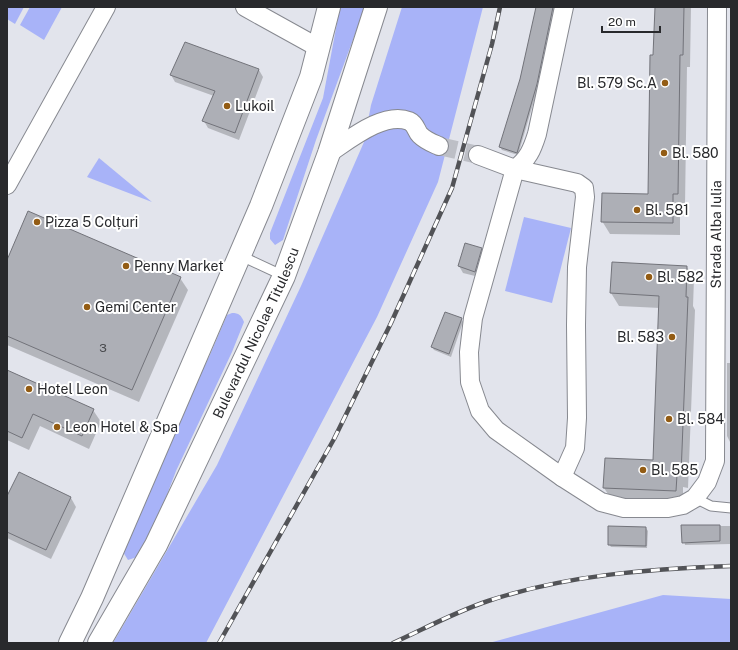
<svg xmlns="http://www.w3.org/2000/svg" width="738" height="650" viewBox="0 0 738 650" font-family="'Public Sans',sans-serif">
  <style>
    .green { fill: #a8b3f8 }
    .shadow { fill: #0003 }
    .building { fill: #adafb6; stroke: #72737a }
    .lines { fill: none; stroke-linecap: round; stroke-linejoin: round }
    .minor-tunnel { stroke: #bdbfc6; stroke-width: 18; stroke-dasharray: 18 9; stroke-linecap: butt }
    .service-casing { stroke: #878990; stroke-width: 11 }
    .minor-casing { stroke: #878990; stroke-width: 20 }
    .secondary-casing { stroke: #878990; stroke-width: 24 }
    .service { stroke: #fff; stroke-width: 9 }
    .minor { stroke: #fff; stroke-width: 18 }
    .secondary { stroke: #fff; stroke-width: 22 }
    .rail-casing { stroke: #525357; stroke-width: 4.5 }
    .rail { stroke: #fff; stroke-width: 3; stroke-dasharray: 9; stroke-linecap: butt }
    .poi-dot { fill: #935c14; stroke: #fff; stroke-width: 1.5 }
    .labels { text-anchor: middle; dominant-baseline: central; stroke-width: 4; stroke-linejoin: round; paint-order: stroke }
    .number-label { font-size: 12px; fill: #494a4e }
    .poi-label { font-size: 14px; fill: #28292c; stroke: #fff; text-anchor: start }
    .street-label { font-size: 14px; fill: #28292c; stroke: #fff }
  </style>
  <rect width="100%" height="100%" fill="#e2e4ec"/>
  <!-- green -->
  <g class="green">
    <path d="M7 7H24L15 24 7 19Z"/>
    <path d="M30 7H62L44 40 20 25Z"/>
    <path d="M340 7H365L316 140 283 240 275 245 270 239V233L323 98Z"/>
    <path d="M402 7H483L438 182 377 317 206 643H113L217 465 301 286 364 142 371 105Z"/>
    <path d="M99 158 152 202 87 177Z"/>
    <path d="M524 217 571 228 552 303 505 291Z"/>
    <path d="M232 313C239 313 241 315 244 322L232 352 176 471 160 513 137 557 128 560 123 552 174 425 209 357 227 315Z"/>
    <path d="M663 595 731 599V643H489Z"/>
  </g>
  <!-- shadow -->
  <g class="shadow">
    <path d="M537 7H556L538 87 518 155 502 150 500 147 515 101Z"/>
    <path d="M656 7H691L690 67H687L685 206 680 207V235L610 234 602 221 649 195Z"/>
    <path d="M228 58 259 70 263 77 239 140 208 128 204 121 214 96 175 82 171 75Z"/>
    <path d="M481 248 485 255 479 277 463 273 459 266Z"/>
    <path d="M7 262 180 278 188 290 139 402 7 345Z"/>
    <path d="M687 267 694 279 693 306 695 310 688 488 683 487V503L612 500 604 488 654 461 660 308 619 306 611 293Z"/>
    <path d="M461 319 463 322 451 357 434 350 432 347Z"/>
    <path d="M727 363H731V444L727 436Z"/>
    <path d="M7 371 93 410 101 422 89 449 40 426 29 450 7 440Z"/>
    <path d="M71 498 76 507 51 559 7 538V499Z"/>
    <path d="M682 526H731V544L685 545Z"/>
    <path d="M646 528 648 531 647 548 611 547 609 544Z"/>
  </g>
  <!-- building -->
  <g class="building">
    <path d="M536 7H553L537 84 517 153 499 147 520 79Z"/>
    <path d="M655 7H684L683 55H680L678 194H673V223L601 222 602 193 648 194 650 55H653Z"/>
    <path d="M185 42 259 69 235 133 202 121 215 91 170 75Z"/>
    <path d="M28 211 181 277 132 390 7 336V260Z"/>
    <path d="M465 243 482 248 475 272 458 266Z"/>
    <path d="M612 262 687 266 686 297H688L681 475H677L676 491 603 488 605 458 653 460 659 296 610 293Z"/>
    <path d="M445 312 462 318 449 354 431 347Z"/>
    <path d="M7 370 94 409 82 436 33 414 22 438 7 431Z"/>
    <path d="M19 472 71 497 46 550 7 532V496Z"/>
    <path d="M681 525H720V541L682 543Z"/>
    <path d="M608 526 646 527V546L608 545Z"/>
  </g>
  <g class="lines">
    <!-- minor-tunnel -->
    <path class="minor-tunnel" d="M439 146 478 155"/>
    <!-- service casing -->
    <g class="service-casing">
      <g id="service">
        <path d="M239 255 284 276"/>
        <path d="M695 498 711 506 731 508"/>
      </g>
    </g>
    <!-- minor casing -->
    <g class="minor-casing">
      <g id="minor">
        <path d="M245 7 319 48"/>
        <path id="s1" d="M564 7 537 134C532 150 528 159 515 169L473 318 469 352 470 382 480 411 496 430 562 477 601 502 624 508H668L683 505 695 498 707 482 715 461 717 7"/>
        <path d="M329 153C349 140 384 111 409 121 416 124 416 131 420 135 426 141 432 143 439 146"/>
        <path d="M478 155 515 169 577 183 584 188 585 197 577 267 576 325 577 418 575 448 562 477"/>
        <path d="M7 185 106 7"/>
      </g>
    </g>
    <!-- secondary casing -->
    <g class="secondary-casing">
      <g id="secondary">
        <path d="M70 643 92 598 261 206 311 77 329 7"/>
        <path id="s2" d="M99 643 156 545 284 276 329 153 376 7"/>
      </g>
    </g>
    <!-- service -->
    <use href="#service" class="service"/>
    <!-- minor -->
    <use href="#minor" class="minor"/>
    <!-- secondary -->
    <use href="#secondary" class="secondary"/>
    <!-- rail casing -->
    <g class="rail-casing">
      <g id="rail">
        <path d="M219 643 334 439 391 323 452 188 492 44 500 7"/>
        <path d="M393 643C424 629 455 612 488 601 566 575 649 569 731 566"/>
      </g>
    </g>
    <!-- rail -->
    <use href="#rail" class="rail"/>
  </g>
  <!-- markers -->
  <g class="poi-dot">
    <circle cx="665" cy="83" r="4"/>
    <circle cx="227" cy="106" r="4"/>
    <circle cx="664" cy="153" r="4"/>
    <circle cx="637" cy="210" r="4"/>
    <circle cx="37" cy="222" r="4"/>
    <circle cx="126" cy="266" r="4"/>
    <circle cx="649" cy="277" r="4"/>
    <circle cx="87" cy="307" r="4"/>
    <circle cx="672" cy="337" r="4"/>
    <circle cx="29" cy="389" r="4"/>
    <circle cx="669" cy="419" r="4"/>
    <circle cx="57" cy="427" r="4"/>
    <circle cx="643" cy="470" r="4"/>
  </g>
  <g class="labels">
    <!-- number labels -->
    <g class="number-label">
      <text x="103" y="348">3</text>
    </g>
    <!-- poi labels -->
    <g class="poi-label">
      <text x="657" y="83" text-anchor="end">Bl. 579 Sc.A</text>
      <text x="235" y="106">Lukoil</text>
      <text x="672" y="153">Bl. 580</text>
      <text x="645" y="210">Bl. 581</text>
      <text x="45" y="222">Pizza 5 Colțuri</text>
      <text x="134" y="266">Penny Market</text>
      <text x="657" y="277">Bl. 582</text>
      <text x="95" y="307">Gemi Center</text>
      <text x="664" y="337" text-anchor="end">Bl. 583</text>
      <text x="37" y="389">Hotel Leon</text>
      <text x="677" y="419">Bl. 584</text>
      <text x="65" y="427">Leon Hotel &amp; Spa</text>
      <text x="651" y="470">Bl. 585</text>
    </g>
    <!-- street labels -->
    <g class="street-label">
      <text stroke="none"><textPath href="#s1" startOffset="940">Strada Alba Iulia</textPath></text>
      <text stroke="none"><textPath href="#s2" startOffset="348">Bulevardul Nicolae Titulescu</textPath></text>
    </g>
  </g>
  <!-- border -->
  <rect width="738" height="650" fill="none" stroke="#28292c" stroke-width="16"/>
  <!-- scale -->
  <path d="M602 26v6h58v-6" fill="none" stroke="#28292c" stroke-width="2"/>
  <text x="608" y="26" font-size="12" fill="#28292c" stroke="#ffffff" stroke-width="3" paint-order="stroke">20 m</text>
</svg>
